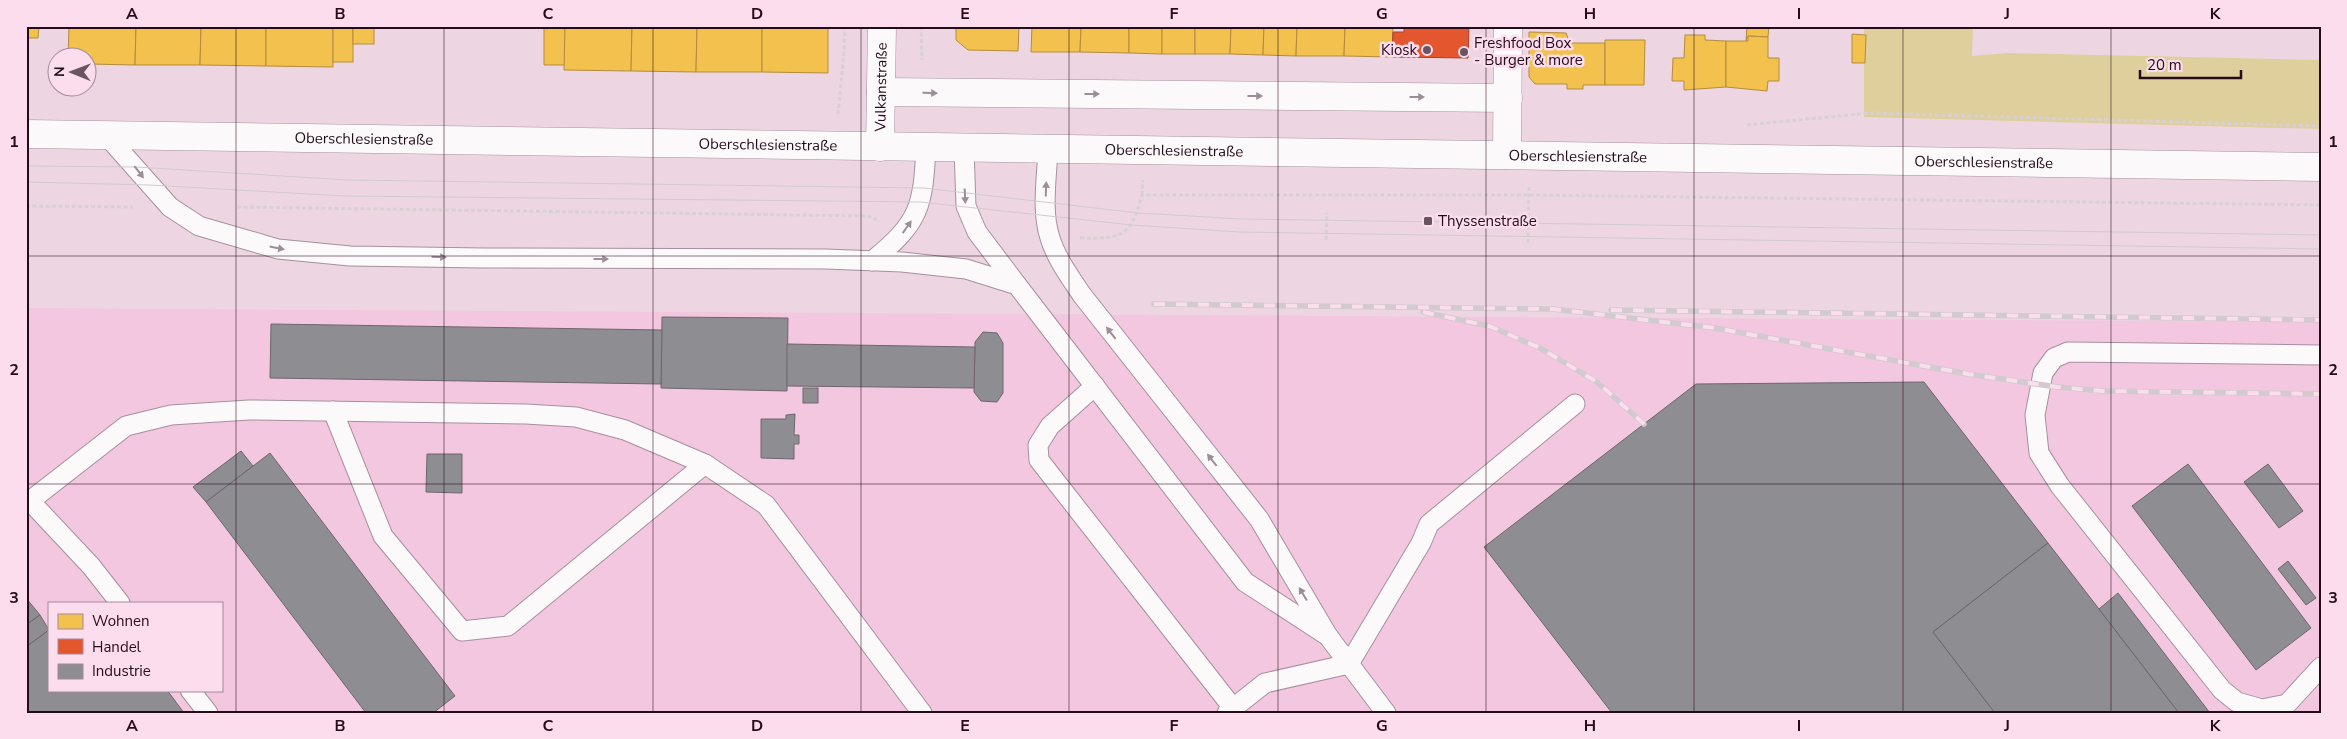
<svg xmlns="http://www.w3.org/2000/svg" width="2347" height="739" viewBox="0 0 2347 739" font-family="'Nunito Sans',sans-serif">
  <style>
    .built { fill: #f3c7df; fill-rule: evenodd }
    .green { fill: #dfcf9d }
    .homes { fill: #f2c14e; stroke: #b48b3f }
    .shops { fill: #e4572e; stroke: #ab4028 }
    .industry { fill: #8d8d92; stroke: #6e666e }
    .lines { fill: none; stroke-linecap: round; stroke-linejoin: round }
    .service-casing { stroke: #a6909d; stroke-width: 21 }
    .minor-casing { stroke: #a6909d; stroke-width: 29 }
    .primary-casing { stroke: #a6909d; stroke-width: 29 }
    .path { stroke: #d8d1d4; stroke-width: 3; stroke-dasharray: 4 2.5; stroke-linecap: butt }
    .service { stroke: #fcf9fb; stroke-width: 19 }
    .minor { stroke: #fcf9fb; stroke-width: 28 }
    .primary { stroke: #fcf9fb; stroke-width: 28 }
    .tram { stroke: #d1cace; stroke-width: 1 }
    .rail-casing { stroke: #d1cace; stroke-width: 5.5 }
    .rail { stroke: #fbdded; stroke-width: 4; stroke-dasharray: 11; stroke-linecap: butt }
    .oneway { fill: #9b8e96 }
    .grid { fill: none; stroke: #250c1b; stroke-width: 1; stroke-opacity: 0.55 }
    .poi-dot { fill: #6b5361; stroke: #fbdded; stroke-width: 2 }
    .labels { text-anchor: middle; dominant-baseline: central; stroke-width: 5; stroke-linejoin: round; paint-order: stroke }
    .poi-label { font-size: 15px; fill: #250c1b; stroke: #fbdded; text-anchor: start }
    .street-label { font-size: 15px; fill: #250c1b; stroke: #fbdded }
    .neatline { fill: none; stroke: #250c1b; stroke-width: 2 }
    .grid-label { font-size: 16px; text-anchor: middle; font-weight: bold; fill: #250c1b }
  </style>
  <rect width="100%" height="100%" fill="#edd6e2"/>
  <!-- built -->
  <path class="built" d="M26 308 2321 322V713H26ZM49 603H221V690H49Z"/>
  <!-- green -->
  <path class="green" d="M1864 26H1973L1972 56 2007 53 2321 60V129L1864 117Z"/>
  <!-- homes -->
  <g class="homes">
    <path d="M26 26H39L38 38H26Z"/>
    <path d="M69 26H136L135 65 88 64V58H68Z"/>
    <path d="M136 26H201L200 65H135Z"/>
    <path d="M201 26H266V66L200 65Z"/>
    <path d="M266 26H333V67L266 66Z"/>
    <rect x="333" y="26" width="20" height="36"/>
    <rect x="353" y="26" width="21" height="18"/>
    <path d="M565 26V65H544V26Z"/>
    <path d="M565 26H632L631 71 564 70Z"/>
    <path d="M632 26H697L696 72 631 71Z"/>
    <path d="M697 26H762V72H696Z"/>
    <path d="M762 26 828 27V73L762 72Z"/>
    <path d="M956 26H1019L1018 51 968 50 956 40Z"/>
    <path d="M1032 26H1081L1080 52H1031Z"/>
    <path d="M1081 26H1129V53L1080 52Z"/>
    <path d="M1129 26H1162V54L1129 53Z"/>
    <rect x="1162" y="26" width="33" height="28"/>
    <path d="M1195 26H1231L1230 54H1195Z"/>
    <path d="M1231 26H1264L1263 55 1230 54Z"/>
    <path d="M1264 26H1297L1296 56 1263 55Z"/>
    <path d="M1297 26H1345L1344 56H1296Z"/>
    <path d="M1345 26H1393L1392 57 1344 56Z"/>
    <path d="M1747 26H1769L1768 37 1748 36 1746 41Z"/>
    <path d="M1529 32 1566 33 1570 43H1605V85H1583V89H1567V84H1535L1529 77Z"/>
    <path d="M1852 34 1866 35 1865 63H1852Z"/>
    <path d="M1685 35H1705V40L1726 41V87L1684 90V81H1672L1673 58H1684Z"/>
    <path d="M1748 36 1768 37V58H1779V81H1768L1767 91 1726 87V41H1748Z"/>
    <path d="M1605 40H1645L1644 85H1605Z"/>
  </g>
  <!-- shops -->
  <path class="shops" d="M1404 26H1469L1468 58 1392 57 1393 32H1404Z"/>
  <!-- industry -->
  <g class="industry">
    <path d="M662 317 788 318 787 391 661 388Z"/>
    <path d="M271 324 662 330 661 384 270 378Z"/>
    <path d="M983 332 997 333 1003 343V393L997 402 981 401 974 392 975 342Z"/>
    <path d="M787 344 975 347 974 388 787 386Z"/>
    <path d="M1924 382 2048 543 1933 632 1995 713H1612L1484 547 1696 384Z"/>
    <rect x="803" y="388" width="15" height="15"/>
    <path d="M795 414 794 435H799V444H794V459L761 458V419H786V415Z"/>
    <path d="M241 451 253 466 206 502 193 487Z"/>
    <path d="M270 453 455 696 433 713H366L206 502Z"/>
    <path d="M427 454H462V493L426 492Z"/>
    <path d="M2188 464 2311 628 2256 670 2132 506Z"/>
    <path d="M2268 464 2303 511 2279 528 2244 482Z"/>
    <path d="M2048 543 2099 609 2179 713H1995L1933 632Z"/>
    <path d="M2288 561 2316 598 2306 605 2278 569Z"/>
    <path d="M2118 593 2210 713H2179L2099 609Z"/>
    <path d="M26 598 40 615 26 625Z"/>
    <path d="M40 615 49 630 26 647V625Z"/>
    <path d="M49 630V690H167L184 713H26V647Z"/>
  </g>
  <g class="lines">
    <!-- service casing -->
    <g class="service-casing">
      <g id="service">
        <path d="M107 136 170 207 199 226 278 249 350 256 484 258 826 259 902 262 966 269 1017 285 1245 582 1328 636"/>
        <path d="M964 148 966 206 977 232 1017 285"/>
        <path d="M1048 149C1047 176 1041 211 1050 238 1056 258 1070 277 1082 295L1259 519 1328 636 1386 713"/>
        <path d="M872 261C920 222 923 207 926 147"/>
        <path d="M2321 355 2068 352 2054 358 2043 373 2035 415 2039 453 2060 486 2222 690 2237 702 2262 709 2287 704 2321 667"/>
        <path d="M1095 386 1050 426 1038 445 1039 460 1233 708"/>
        <path d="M333 411 383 536 462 631 508 626 705 464"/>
        <path d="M30 501 91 566 120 603"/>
        <path d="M26 504 126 426 171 415 249 410 526 414 576 417 625 430 705 464 766 505 922 713"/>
        <path d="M190 690 208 713"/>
        <path d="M1227 713 1265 683 1349 664 1421 543 1429 524 1575 404"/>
      </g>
    </g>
    <!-- minor casing -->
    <g class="minor-casing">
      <g id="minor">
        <path d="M881 92 1508 98"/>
        <path id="s1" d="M880 147 882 26"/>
        <path d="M1507 155 1508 26"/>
      </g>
    </g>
    <!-- primary casing -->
    <g class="primary-casing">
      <g id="primary">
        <path id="s2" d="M26 134 2321 167"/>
      </g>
    </g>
    <!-- path -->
    <g class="path">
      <path d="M921 26 922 60"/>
      <path d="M838 114 844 52 845 26"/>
      <path d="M1747 125 1871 113 2321 126"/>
      <path d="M1142 195 1143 180"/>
      <path d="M26 206 133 207"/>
      <path d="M237 207 868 216 877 220"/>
      <path d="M1080 238C1122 239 1131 237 1142 195H1529L2321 205"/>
      <path d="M1326 240 1327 213"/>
      <path d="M1528 243 1529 186"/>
    </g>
    <!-- service -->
    <use href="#service" class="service"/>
    <!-- minor -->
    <use href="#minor" class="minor"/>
    <!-- primary -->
    <use href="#primary" class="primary"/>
    <!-- tram -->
    <g class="tram">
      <path d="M26 166 136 167 348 180 924 188 1138 213 1241 219 2321 235"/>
      <path d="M26 182 149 185 346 196 920 202 1132 225 1239 232 2321 249"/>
    </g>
    <!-- rail casing -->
    <g class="rail-casing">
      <g id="rail">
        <path d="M1154 304 1553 309 1715 328 1968 374 2057 387 2103 391 2321 394"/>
        <path d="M1611 310 2321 320"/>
        <path d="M1423 312 1489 326 1540 348 1597 382 1644 424"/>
      </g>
    </g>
    <!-- rail -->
    <use href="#rail" class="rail"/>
  </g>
  <!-- one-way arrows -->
  <defs><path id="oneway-solid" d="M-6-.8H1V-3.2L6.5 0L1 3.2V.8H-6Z" transform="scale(1.25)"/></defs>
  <g class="oneway">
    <use href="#oneway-solid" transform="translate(930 93) rotate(1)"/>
    <use href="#oneway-solid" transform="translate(1092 94)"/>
    <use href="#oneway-solid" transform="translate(1255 96)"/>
    <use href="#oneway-solid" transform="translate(1417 97)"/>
    <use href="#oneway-solid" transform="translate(139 172) rotate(52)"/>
    <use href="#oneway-solid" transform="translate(1046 189) rotate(-88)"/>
    <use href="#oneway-solid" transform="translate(965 196) rotate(87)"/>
    <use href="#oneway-solid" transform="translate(907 227) rotate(-55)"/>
    <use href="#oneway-solid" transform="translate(277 248) rotate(11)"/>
    <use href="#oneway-solid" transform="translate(439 257) rotate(1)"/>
    <use href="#oneway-solid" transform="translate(601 259)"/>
    <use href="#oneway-solid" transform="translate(1111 333) rotate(-128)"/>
    <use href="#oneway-solid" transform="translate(1212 460) rotate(-128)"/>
    <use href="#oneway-solid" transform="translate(1303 594) rotate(-121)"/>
  </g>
  <!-- grid -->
  <path class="grid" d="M236 26V713M444 26V713M653 26V713M861 26V713M1069 26V713M1278 26V713M1486 26V713M1694 26V713M1903 26V713M2111 26V713M26 256H2321M26 484H2321"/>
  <!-- markers -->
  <g class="poi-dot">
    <circle cx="1427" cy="50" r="5"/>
    <circle cx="1464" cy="52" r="5"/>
    <rect x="1423" y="216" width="10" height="10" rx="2.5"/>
  </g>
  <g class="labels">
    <!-- poi labels -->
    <g class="poi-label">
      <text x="1474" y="43">Freshfood Box<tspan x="1474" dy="17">- Burger &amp; more</tspan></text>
      <text x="1417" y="50" text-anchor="end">Kiosk</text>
      <text x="1438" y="221">Thyssenstraße</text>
    </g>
    <!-- street labels -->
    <g class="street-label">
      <text stroke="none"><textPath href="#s1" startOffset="60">Vulkanstraße</textPath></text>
      <text stroke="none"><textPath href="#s2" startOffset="338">Oberschlesienstraße</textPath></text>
      <text stroke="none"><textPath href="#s2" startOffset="742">Oberschlesienstraße</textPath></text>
      <text stroke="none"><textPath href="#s2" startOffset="1148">Oberschlesienstraße</textPath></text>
      <text stroke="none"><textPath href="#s2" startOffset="1552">Oberschlesienstraße</textPath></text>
      <text stroke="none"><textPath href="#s2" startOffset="1958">Oberschlesienstraße</textPath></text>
    </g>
  </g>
  <!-- border -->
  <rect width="2347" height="739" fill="none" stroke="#fbdded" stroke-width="55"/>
  <!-- legend -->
  <rect x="48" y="602" width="175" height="90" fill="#fbdded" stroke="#a58999"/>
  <rect x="58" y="614" width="25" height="15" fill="#f2c14e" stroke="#a58999"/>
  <text x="92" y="626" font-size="15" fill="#250c1b">Wohnen</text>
  <rect x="58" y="639" width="25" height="15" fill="#e4572e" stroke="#a58999"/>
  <text x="92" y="652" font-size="15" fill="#250c1b">Handel</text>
  <rect x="58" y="664" width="25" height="15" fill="#8d8d92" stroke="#a58999"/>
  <text x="92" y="676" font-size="15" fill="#250c1b">Industrie</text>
  <!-- north arrow -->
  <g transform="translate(72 72) rotate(271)"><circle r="24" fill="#fbdded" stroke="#a58999"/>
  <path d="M0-4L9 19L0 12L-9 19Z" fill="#6b5361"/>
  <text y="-8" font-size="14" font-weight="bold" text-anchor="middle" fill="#250c1b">N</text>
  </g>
  <!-- scale -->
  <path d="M2140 70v8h101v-8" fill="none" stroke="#250c1b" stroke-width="2.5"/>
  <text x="2147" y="70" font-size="15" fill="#250c1b" stroke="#fbdded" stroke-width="4" paint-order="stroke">20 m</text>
  <rect x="28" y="28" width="2292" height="684" class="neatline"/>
  <g class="grid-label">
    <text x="132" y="19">A</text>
    <text x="340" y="19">B</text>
    <text x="548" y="19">C</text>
    <text x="757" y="19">D</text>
    <text x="965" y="19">E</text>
    <text x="1174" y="19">F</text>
    <text x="1382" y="19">G</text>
    <text x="1590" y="19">H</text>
    <text x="1799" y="19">I</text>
    <text x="2007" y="19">J</text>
    <text x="2215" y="19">K</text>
    <text x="14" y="147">1</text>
    <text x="2333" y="147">1</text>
    <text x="14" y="375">2</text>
    <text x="2333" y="375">2</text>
    <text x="14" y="603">3</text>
    <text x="2333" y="603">3</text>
    <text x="132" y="731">A</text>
    <text x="340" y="731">B</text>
    <text x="548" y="731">C</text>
    <text x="757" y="731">D</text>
    <text x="965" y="731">E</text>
    <text x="1174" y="731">F</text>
    <text x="1382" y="731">G</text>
    <text x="1590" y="731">H</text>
    <text x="1799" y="731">I</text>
    <text x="2007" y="731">J</text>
    <text x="2215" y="731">K</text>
  </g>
</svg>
